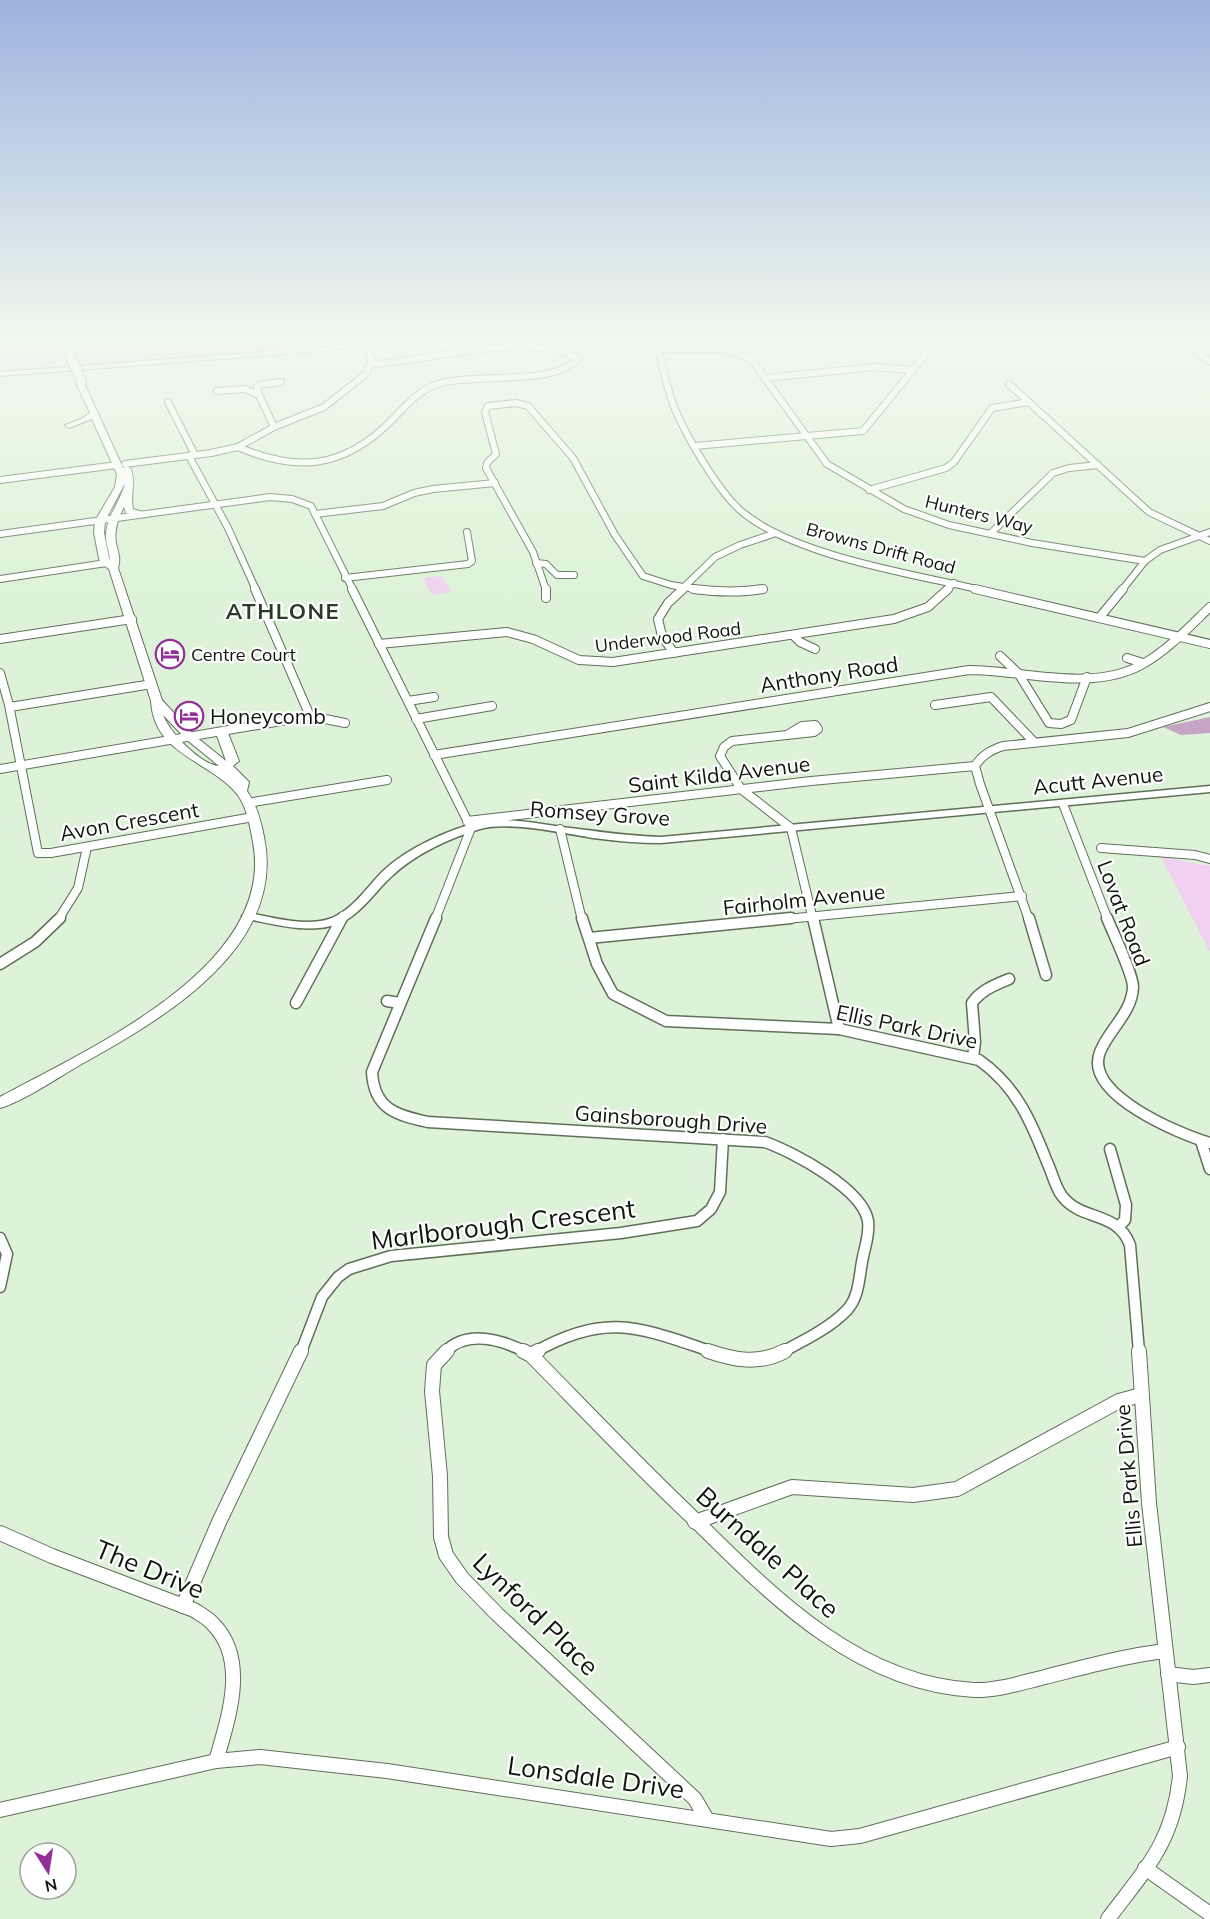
<svg xmlns="http://www.w3.org/2000/svg" width="1210" height="1919" viewBox="0 0 1210 1919" font-family="Mulish,sans-serif">
  <style>
    .green { fill: #f1d0f2 }
    .forest { fill: #c6a5c7 }
    .lines { fill: none; stroke-linecap: round; stroke-linejoin: round }
    .minor-far3-casing { stroke: #5e7059; stroke-width: 8 }
    .minor-far2-casing { stroke: #5e7059; stroke-width: 10 }
    .minor-far1-casing { stroke: #5e7059; stroke-width: 13 }
    .minor-casing { stroke: #5e7059; stroke-width: 16 }
    .tertiary-casing { stroke: #5e7059; stroke-width: 3 }
    .secondary-casing { stroke: #5e7059; stroke-width: 2 }
    .minor-far3 { stroke: #fff; stroke-width: 6 }
    .minor-far2 { stroke: #fff; stroke-width: 8 }
    .minor-far1 { stroke: #fff; stroke-width: 10 }
    .minor { stroke: #fff; stroke-width: 14 }
    .tertiary { fill: #fff; fill-rule: evenodd }
    .secondary { fill: #fff; fill-rule: evenodd }
    .secondary-bridge-casing { stroke: #5e7059; stroke-width: 11; stroke-linecap: butt }
    .secondary-bridge { stroke: #fff; stroke-width: 9 }
    .labels { text-anchor: middle; dominant-baseline: central; stroke-width: 4.5; stroke-linejoin: round; paint-order: stroke }
    .far-street-label { font-size: 18px; fill: #0f160d; stroke: #fff }
    .far-poi-label { font-size: 18px; fill: #0f160d; stroke: #fff; text-anchor: start }
    .street-label { font-size: 21px; fill: #0f160d; stroke: #fff }
    .poi-label { font-size: 21px; fill: #0f160d; stroke: #fff; text-anchor: start }
    .far-district-label { font-size: 22px; font-weight: bold; letter-spacing: 1.5px; fill: #2a3b26; stroke: #fff }
    .near-street-label { font-size: 26px; fill: #0f160d; stroke: #fff }
  </style>
  <rect width="100%" height="100%" fill="#ddf2d8"/>
  <!-- green -->
  <g class="green">
    <path d="M0 338H397L320 346 0 371Z"/>
    <path d="M441 576 451 592 432 595 423 578Z"/>
    <path d="M1161 857 1210 866V952Z"/>
  </g>
  <!-- forest -->
  <path class="forest" d="M1210 717V733L1181 735 1163 727Z"/>
  <g class="lines">
    <!-- minor-far3 casing -->
    <g class="minor-far3-casing">
      <g id="minor-far3">
        <path d="M656 338C662 360 665 383 673 404 684 433 718 491 741 511 794 556 913 574 981 590"/>
        <path d="M723 338 729 345 728 350"/>
        <path d="M1173 338 1210 361"/>
        <path d="M659 349H722L751 359 827 464 904 509 949 525 1032 543 1145 561"/>
        <path d="M766 378 875 367 913 370"/>
        <path d="M1009 384 1149 512 1210 541"/>
        <path d="M217 391 245 389 259 395 274 427"/>
        <path d="M259 395 257 387 259 385 281 382"/>
        <path d="M168 402 195 455"/>
        <path d="M695 446 863 431 930 349 942 341"/>
        <path d="M238 447C298 473 344 468 391 421 407 405 419 389 441 383 477 373 553 386 578 359 530 329 427 362 372 364"/>
        <path d="M189 456 228 528 256 590"/>
        <path d="M125 464 211 453 238 447 274 427 324 407 366 374 372 360 366 345"/>
        <path d="M0 480 117 465"/>
        <path d="M869 490 946 468 954 462 992 408 1029 402"/>
        <path d="M315 514 383 506 414 493 433 489 495 483"/>
        <path d="M0 534 270 497 292 499 311 506 353 590"/>
        <path d="M990 534 1053 473 1069 468 1098 465"/>
        <path d="M536 563 546 564 557 575H574"/>
        <path d="M345 578 468 564 472 561 467 532"/>
        <path d="M0 579 113 562"/>
        <path d="M546 590 533 552 486 468 487 463 496 454 485 412 488 406 516 403 528 406 573 458 615 535 643 576 671 585 703 590"/>
        <path d="M681 590 715 557 740 545 776 533"/>
        <path d="M757 590 763 589"/>
        <path d="M946 590 954 583"/>
        <path d="M1122 590 1145 561 1160 550 1210 532"/>
      </g>
    </g>
    <!-- minor-far2 casing -->
    <g class="minor-far2-casing">
      <g id="minor-far2">
        <path d="M255 589 310 716"/>
        <path d="M352 589 471 828 435 920"/>
        <path d="M546 589V598"/>
        <path d="M693 589C717 592 739 593 763 589"/>
        <path d="M975 589 1210 644"/>
        <path d="M1099 618 1123 589"/>
        <path d="M793 635 800 642 815 649"/>
        <path d="M0 639 132 619"/>
        <path d="M379 644 507 632 533 639 579 660 613 662 894 619 928 607 948 589"/>
        <path d="M674 653 662 636 658 619 668 603 683 589"/>
        <path d="M1000 656 1018 673 1049 723 1061 724 1071 720 1087 677"/>
        <path d="M1127 658 1143 663"/>
        <path d="M0 673 9 705 38 853H51L253 817"/>
        <path d="M408 701 434 697"/>
        <path d="M935 705 991 697 1034 742"/>
        <path d="M10 707 152 684"/>
        <path d="M416 719 492 706"/>
        <path d="M815 725 818 729 814 732 787 735 802 726Z"/>
        <path d="M787 735 732 741 724 747 720 756 741 789 791 828 813 920"/>
        <path d="M434 755 969 670C1024 670 1092 693 1143 664 1168 650 1189 627 1210 607"/>
        <path d="M0 769 310 716 345 723"/>
        <path d="M247 803 387 780"/>
        <path d="M1063 804 1108 920"/>
        <path d="M467 821 811 781 975 766"/>
        <path d="M560 829 582 920"/>
        <path d="M1101 848 1195 855 1210 859"/>
        <path d="M58 920 78 888 87 847"/>
        <path d="M341 920 343 916"/>
        <path d="M776 920 1022 896"/>
        <path d="M1029 920 980 784 975 766C982 755 991 750 1003 746L1128 733 1210 707"/>
      </g>
    </g>
    <!-- minor-far1 casing -->
    <g class="minor-far1-casing">
      <g id="minor-far1">
        <path d="M436 918 372 1072C374 1109 396 1115 428 1122L765 1142C793 1152 863 1189 868 1221 870 1235 864 1249 862 1262 859 1278 859 1297 847 1310 830 1328 803 1341 782 1352"/>
        <path d="M582 918 597 964 613 994 666 1021 839 1029 979 1060C1016 1086 1031 1121 1047 1162 1052 1172 1055 1187 1062 1196 1082 1222 1117 1210 1130 1245L1139 1352"/>
        <path d="M813 918 839 1029"/>
        <path d="M1029 918 1046 975"/>
        <path d="M1107 918C1113 933 1133 974 1133 987 1132 1013 1109 1029 1100 1052 1083 1094 1179 1134 1210 1143"/>
        <path d="M589 938 791 918"/>
        <path d="M0 964 35 942 60 918"/>
        <path d="M387 1001 400 1003"/>
        <path d="M296 1003 342 918"/>
        <path d="M973 1058 975 1042 972 1003C981 990 995 985 1009 979"/>
        <path d="M1201 1141 1210 1169"/>
        <path d="M1110 1149 1126 1205 1125 1220 1119 1226"/>
        <path d="M0 1238 7 1254 0 1287"/>
        <path d="M301 1352 322 1297 338 1277 349 1269 391 1256 621 1233 697 1221 711 1209 720 1192 723 1139"/>
        <path d="M445 1352C467 1329 502 1340 526 1352"/>
        <path d="M535 1352C607 1311 641 1328 713 1352"/>
      </g>
    </g>
    <!-- minor casing -->
    <g class="minor-casing">
      <g id="minor">
        <path d="M447 1351 434 1365 432 1391 440 1476 441 1537 446 1555 462 1578 497 1614 695 1799 706 1818"/>
        <path d="M523 1351 531 1355C584 1409 636 1464 691 1516 769 1593 856 1684 974 1690 997 1691 1024 1682 1045 1677 1085 1667 1124 1656 1165 1651"/>
        <path d="M708 1351C734 1360 759 1365 785 1351"/>
        <path d="M531 1355 538 1351"/>
        <path d="M695 1522 792 1487 913 1495 957 1489 1119 1401 1141 1395"/>
        <path d="M0 1533 52 1556 194 1610C200 1614 208 1618 213 1624 249 1660 228 1719 216 1761"/>
        <path d="M183 1606 219 1522 301 1351"/>
        <path d="M1168 1674 1193 1677 1210 1675"/>
        <path d="M0 1810 216 1761 260 1757 387 1771 831 1839 860 1836 1178 1747"/>
        <path d="M1145 1868 1210 1914"/>
        <path d="M1108 1919C1146 1868 1173 1843 1180 1776L1149 1503 1139 1351"/>
      </g>
    </g>
    <!-- tertiary casing -->
    <g class="tertiary-casing">
      <path id="tertiary" d="M1210 786V792L661 843C638 843 616 841 593 838 562 833 509 821 480 829 450 838 415 854 392 876 375 891 360 916 338 924 309 934 277 925 248 919L242 916 248 913C272 917 304 927 329 919 351 912 367 887 383 871 408 848 447 830 480 822 505 817 536 823 562 827 595 831 627 836 661 837Z"/>
    </g>
    <!-- secondary casing -->
    <g class="secondary-casing">
      <g id="secondary">
        <path d="M407 338H430L426 340 324 351 0 376V372L324 347Z"/>
        <path d="M76 373H82L86 381 85 385 123 468 127 466 131 469C136 485 130 492 133 509L149 514 144 517 126 513 124 507C118 518 114 530 116 543 118 552 121 558 118 568L162 700 195 736 226 761 216 733 222 730 228 733 239 761 233 766 249 782 247 791C257 805 261 821 264 837 287 948 161 1020 80 1065 59 1077 22 1102 0 1108V1097C87 1049 277 967 253 842 250 826 247 807 237 794 209 760 154 755 151 701L109 569 100 563 94 533 95 521 115 487 117 474 92 419 69 428 65 425 81 419 90 413 77 385ZM125 483C121 501 108 514 106 533 105 543 110 552 110 562L104 533 105 521ZM163 715 187 740 219 766C200 764 170 733 163 715Z"/>
      </g>
    </g>
    <!-- minor-far3 -->
    <use href="#minor-far3" class="minor-far3"/>
    <!-- minor-far2 -->
    <use href="#minor-far2" class="minor-far2"/>
    <!-- minor-far1 -->
    <use href="#minor-far1" class="minor-far1"/>
    <!-- minor -->
    <use href="#minor" class="minor"/>
    <!-- tertiary -->
    <use href="#tertiary" class="tertiary"/>
    <!-- secondary -->
    <use href="#secondary" class="secondary"/>
    <!-- secondary-bridge casing -->
    <g class="secondary-bridge-casing">
      <path id="secondary-bridge" d="M62 338 79 375"/>
    </g>
    <!-- secondary-bridge -->
    <use href="#secondary-bridge" class="secondary-bridge"/>
  </g>
  <!-- sky -->
  <linearGradient id="sky" x2="0" y2="1"><stop stop-color="#9eb2df"/><stop offset="0.56" stop-color="#f0f9ed"/><stop offset="1" stop-color="#f0f9ed" stop-opacity="0"/></linearGradient>
  <rect width="1210" height="606" fill="url(#sky)"/>
  <!-- icons -->
  <defs>
    <g id="hotel-ring" transform="scale(1.5)"><circle r="9.5" fill="#fff" stroke="#923098" stroke-width="1.5"/><path d="M-6-4.5h1.5V1H6V5H4.5V3h-9V5H-6ZM-4 0a1.8 1.8 0 1 1 3.6 0ZM.5 0V-2.5h3Q6-2.5 6 0Z" fill="#923098"/></g>
  </defs>
  <g fill-rule="evenodd">
    <use href="#hotel-ring" x="170" y="654"/>
    <use href="#hotel-ring" x="189" y="716"/>
  </g>
  <g class="labels">
    <!-- far-street labels -->
    <g class="far-street-label">
      <text transform="translate(979 514) rotate(14)">Hunters Way</text>
      <text transform="translate(881 548) rotate(15)">Browns Drift Road</text>
      <text transform="translate(668 637) rotate(-7)">Underwood Road</text>
    </g>
    <!-- far-poi labels -->
    <g class="far-poi-label">
      <text x="191" y="654">Centre Court</text>
    </g>
    <!-- street labels -->
    <g class="street-label">
      <text transform="translate(829 674) rotate(-9)">Anthony Road</text>
      <text transform="translate(719 774) rotate(-7)">Saint Kilda Avenue</text>
      <text transform="translate(1098 780) rotate(-6)">Acutt Avenue</text>
      <text transform="translate(600 813) rotate(4)">Romsey Grove</text>
      <text transform="translate(129 821) rotate(-10)">Avon Crescent</text>
      <text transform="translate(804 899) rotate(-6)">Fairholm Avenue</text>
      <text transform="translate(1124 913) rotate(69)">Lovat Road</text>
      <text transform="translate(907 1026) rotate(12)">Ellis Park Drive</text>
      <text transform="translate(671 1119) rotate(4)">Gainsborough Drive</text>
      <text transform="translate(1128 1476) rotate(-95)">Ellis Park Drive</text>
    </g>
    <!-- poi labels -->
    <g class="poi-label">
      <text x="210" y="716">Honeycomb</text>
    </g>
    <!-- far-district labels -->
    <g class="far-district-label">
      <text x="283" y="611">ATHLONE</text>
    </g>
    <!-- near-street labels -->
    <g class="near-street-label">
      <text transform="translate(503 1224) rotate(-7)">Marlborough Crescent</text>
      <text transform="translate(768 1552) rotate(42)">Burndale Place</text>
      <text transform="translate(150 1569) rotate(22)">The Drive</text>
      <text transform="translate(536 1614) rotate(44)">Lynford Place</text>
      <text transform="translate(596 1777) rotate(8)">Lonsdale Drive</text>
    </g>
  </g>
  <!-- north arrow -->
  <g transform="translate(48 1871) rotate(168)"><circle r="28" fill="#ffffff" stroke="#9fa29e" stroke-width="1.5"/>
  <path d="M0-4.5L10 22L0 15L-10 22Z" fill="#923098"/>
  <text y="-9" font-size="16" font-weight="bold" text-anchor="middle" fill="#0f160d">N</text>
  </g>
</svg>
